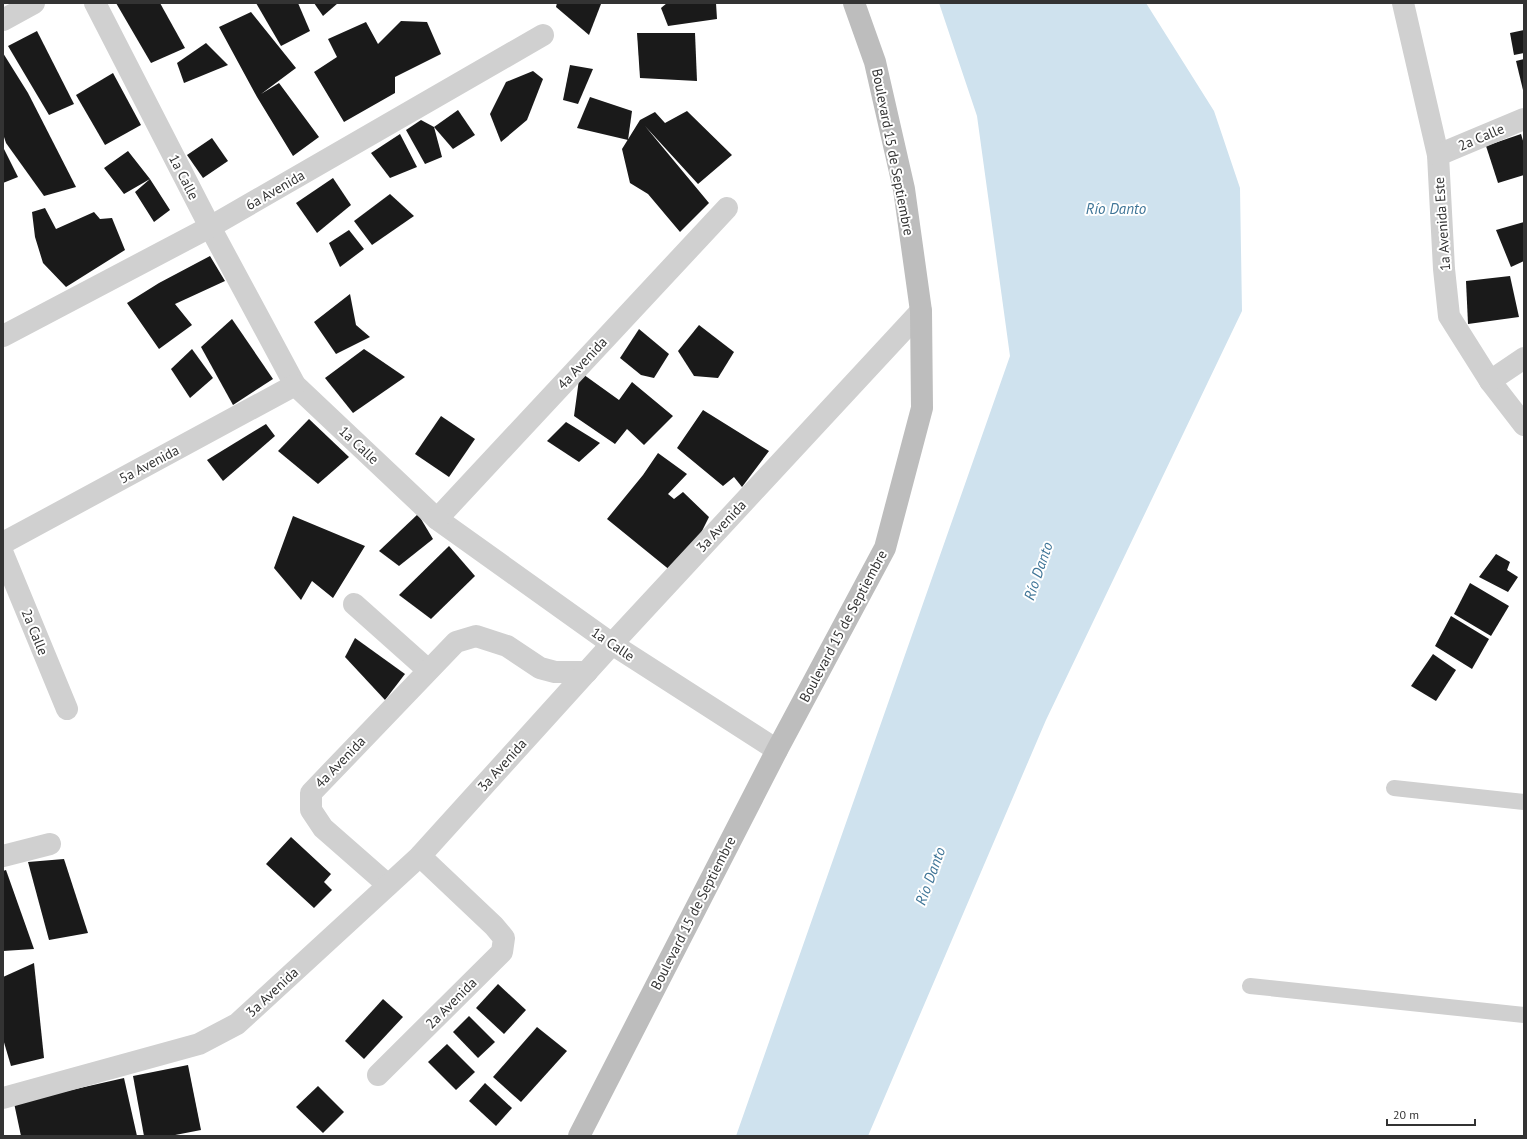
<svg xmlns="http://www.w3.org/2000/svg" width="1527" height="1139" viewBox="0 0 1527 1139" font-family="'PT Sans',sans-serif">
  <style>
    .water { fill: #cfe2ee }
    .building { fill: #1a1a1a }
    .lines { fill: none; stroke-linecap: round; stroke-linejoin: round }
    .lane { stroke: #d0d0d0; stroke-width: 16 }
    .street { stroke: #d0d0d0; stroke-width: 22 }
    .secondary { stroke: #bdbdbd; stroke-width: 22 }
    .labels { text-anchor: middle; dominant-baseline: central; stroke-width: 4; stroke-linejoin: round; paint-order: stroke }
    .street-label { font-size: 14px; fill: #333; stroke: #fff }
    .water-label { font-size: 15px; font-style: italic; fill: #3f7597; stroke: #fff }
  </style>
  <rect width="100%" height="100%" fill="#fff"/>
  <!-- water -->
  <path class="water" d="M939 3H1146L1214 111 1240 188 1242 311 1046 720 868 1136H736L1010 356 977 116Z"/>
  <!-- building -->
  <g class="building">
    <path d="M116 3H160L185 48 151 63Z"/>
    <path d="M256 3H298L310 31 281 46Z"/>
    <path d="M314 3H338L323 16Z"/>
    <path d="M557 3 601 4 589 35 556 7Z"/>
    <path d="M667 3H716L717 19 668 26 661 8Z"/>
    <path d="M251 12 296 68 261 94 279 83 319 137 293 156 257 97 219 27Z"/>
    <path d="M401 21 427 22 441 54 395 77V93L344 122 314 72 337 57 328 39 366 22 378 44Z"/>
    <path d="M1524 30V53L1514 55 1510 33Z"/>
    <path d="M37 31 74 104 49 115 8 46Z"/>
    <path d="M637 33H695L697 81 640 78Z"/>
    <path d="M206 43 228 65 184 83 177 63Z"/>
    <path d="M3 53 28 93 76 187 44 196 6 143 3 134Z"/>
    <path d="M1524 59V90H1523L1516 61Z"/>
    <path d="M570 65 593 69 578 104 563 100Z"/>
    <path d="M533 71 543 79 527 120 501 142 490 114 506 82Z"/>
    <path d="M113 73 141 125 105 145 76 95Z"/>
    <path d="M590 97 632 111 628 140 577 128Z"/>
    <path d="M458 110 475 135 453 149 434 127Z"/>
    <path d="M687 111 732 155 698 184 645 126 709 203 680 232 648 194 630 183 622 149 640 120 655 112 665 123Z"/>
    <path d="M421 120 434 127 442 157 425 164 406 130Z"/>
    <path d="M400 134 417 167 390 178 371 153Z"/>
    <path d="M1521 134 1524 144V175L1498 183 1486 146Z"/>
    <path d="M212 138 228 161 203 178 187 155Z"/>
    <path d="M3 147 18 177 3 183Z"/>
    <path d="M128 151 150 179 170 210 154 222 135 192 150 179 124 194 104 168Z"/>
    <path d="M333 178 351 205 317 233 296 203Z"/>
    <path d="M390 194 414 216 372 245 354 221Z"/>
    <path d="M45 208 56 229 94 212 100 219 112 218 125 250 66 287 43 263 35 237 32 212Z"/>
    <path d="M1524 222V261L1511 267 1496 230Z"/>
    <path d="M349 230 364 249 340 267 329 243Z"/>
    <path d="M210 256 225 281 175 304 192 325 159 349 127 303 159 283Z"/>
    <path d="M1510 276 1519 317 1468 324 1466 281Z"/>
    <path d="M350 294 356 325 370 337 336 354 314 322Z"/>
    <path d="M232 319 273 379 233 405 201 347Z"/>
    <path d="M699 325 734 352 718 378 694 376 678 351Z"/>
    <path d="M639 329 669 354 654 378 641 375 620 358Z"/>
    <path d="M192 349 213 378 190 398 171 369Z"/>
    <path d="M364 349 405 377 353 413 325 378Z"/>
    <path d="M580 372 619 400 632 382 673 416 644 445 627 429 615 444 574 416Z"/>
    <path d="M703 410 769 451 742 487 734 477 723 486 677 448Z"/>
    <path d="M441 416 475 439 449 477 415 454Z"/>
    <path d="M309 419 349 457 318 484 278 451Z"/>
    <path d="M566 422 600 443 579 462 547 441Z"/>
    <path d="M266 424 275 436 223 481 207 460Z"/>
    <path d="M658 453 687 474 668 494 674 499 683 492 709 517 701 533 671 571 607 519 643 475Z"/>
    <path d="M418 514 433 539 399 566 379 551Z"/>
    <path d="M293 516 365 546 333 598 312 581 301 600 274 568Z"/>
    <path d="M449 546 475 576 431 619 399 595Z"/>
    <path d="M1496 554 1510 562 1507 570 1518 577 1508 592 1479 577Z"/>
    <path d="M1470 583 1509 606 1491 636 1454 614Z"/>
    <path d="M1451 616 1489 639 1472 669 1435 646Z"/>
    <path d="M355 638 405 674 385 700 345 657Z"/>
    <path d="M1433 654 1456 670 1436 701 1411 686Z"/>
    <path d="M291 837 331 874 324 882 332 890 314 908 266 864Z"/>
    <path d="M64 859 88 933 49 940 28 862Z"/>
    <path d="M6 870 34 949 3 951V871Z"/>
    <path d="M34 963 44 1058 11 1066 3 1039V977Z"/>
    <path d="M498 984 526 1010 504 1034 476 1008Z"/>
    <path d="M383 999 403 1017 364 1059 345 1041Z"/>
    <path d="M469 1016 495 1042 478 1058 453 1032Z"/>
    <path d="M537 1027 567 1051 521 1102 493 1077Z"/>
    <path d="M447 1044 475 1072 456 1090 428 1062Z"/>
    <path d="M188 1065 201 1130 170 1136H144L133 1076Z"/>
    <path d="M124 1078 137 1136H21L14 1103Z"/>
    <path d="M485 1083 512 1108 496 1126 469 1101Z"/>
    <path d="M318 1086 344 1112 323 1133 296 1107Z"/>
  </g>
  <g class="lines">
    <!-- lane -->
    <g class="lane">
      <path d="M1394 788 1524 802"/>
      <path d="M1250 986 1524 1015"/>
    </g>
    <!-- street -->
    <g class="street">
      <path d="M95 3 210 227 295 385 437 519 612 644 777 750"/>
      <path d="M1403 3 1438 155 1444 269 1449 316 1490 381 1524 425"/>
      <path d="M3 20 34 3"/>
      <path d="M1438 155 1524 119"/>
      <path d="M3 336 210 227 543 35"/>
      <path d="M1490 381 1524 358"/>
      <path d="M437 519 727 208"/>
      <path d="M3 543 295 385"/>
      <path d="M3 554 67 709"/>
      <path d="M354 604 428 670"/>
      <path d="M3 856 50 844"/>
      <path d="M388 885 323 828 311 810V793L456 642 476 636 507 646 540 668 555 672H587"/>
      <path d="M378 1075 502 952 504 938 494 926 420 856"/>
      <path d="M3 1098 199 1044 237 1024 420 856 612 644 921 311"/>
    </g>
    <!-- secondary -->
    <path class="secondary" d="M579 1136 777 750 885 548 922 408 921 311 904 189 875 62 854 3"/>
  </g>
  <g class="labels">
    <!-- street labels -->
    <g class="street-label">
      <text transform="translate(1481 137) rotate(-23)">2a Calle</text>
      <text transform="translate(893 152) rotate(79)">Boulevard 15 de Septiembre</text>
      <text transform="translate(184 177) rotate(63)">1a Calle</text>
      <text transform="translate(275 190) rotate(-30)">6a Avenida</text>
      <text transform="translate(1442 224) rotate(-94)">1a Avenida Este</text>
      <text transform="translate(582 363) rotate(-47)">4a Avenida</text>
      <text transform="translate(359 445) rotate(43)">1a Calle</text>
      <text transform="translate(149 464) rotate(-28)">5a Avenida</text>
      <text transform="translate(721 526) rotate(-47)">3a Avenida</text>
      <text transform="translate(843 626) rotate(-62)">Boulevard 15 de Septiembre</text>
      <text transform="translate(35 632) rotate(68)">2a Calle</text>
      <text transform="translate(613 644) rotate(34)">1a Calle</text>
      <text transform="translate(340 762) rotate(-46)">4a Avenida</text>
      <text transform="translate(502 765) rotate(-48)">3a Avenida</text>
      <text transform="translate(693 913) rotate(-63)">Boulevard 15 de Septiembre</text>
      <text transform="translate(272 992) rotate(-43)">3a Avenida</text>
      <text transform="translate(451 1003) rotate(-45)">2a Avenida</text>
    </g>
    <!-- water labels -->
    <g class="water-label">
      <text x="1116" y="208">Río Danto</text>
      <text transform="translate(1038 571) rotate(-71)">Río Danto</text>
      <text transform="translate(930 876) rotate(-70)">Río Danto</text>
    </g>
  </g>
  <!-- border -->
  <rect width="1527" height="1139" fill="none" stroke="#333333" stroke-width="8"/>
  <!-- scale -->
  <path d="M1387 1119v6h88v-6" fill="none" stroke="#333333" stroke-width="2"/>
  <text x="1393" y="1119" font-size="12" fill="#333333" stroke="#ffffff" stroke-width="3" paint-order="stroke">20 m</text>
</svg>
